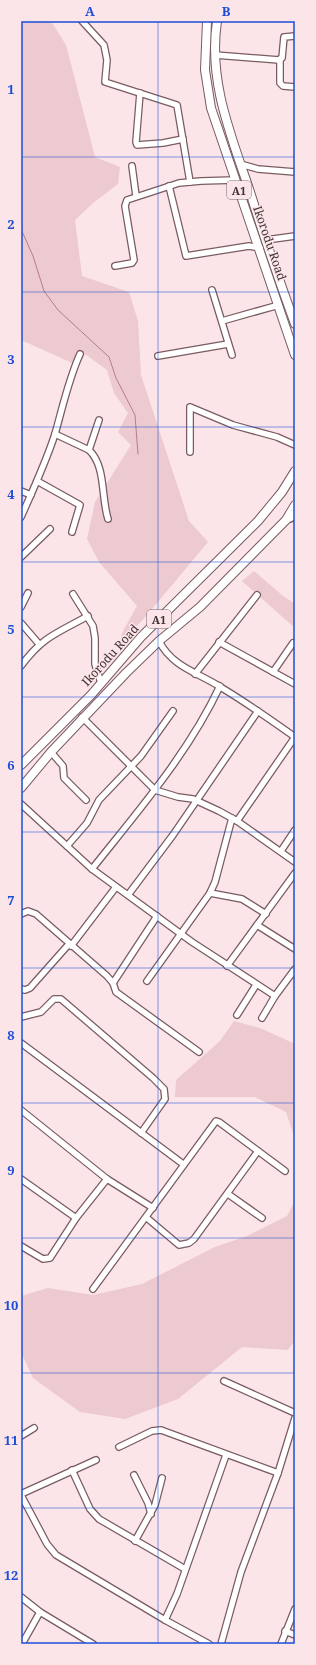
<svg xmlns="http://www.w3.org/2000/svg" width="316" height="1665" viewBox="0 0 316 1665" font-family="'Noto Serif',serif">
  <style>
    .green { fill: #edc9d0 }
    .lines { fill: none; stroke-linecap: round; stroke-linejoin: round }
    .stream { stroke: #b47e8a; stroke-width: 1 }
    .minor-casing { stroke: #795b61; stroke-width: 8 }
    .highway-casing { stroke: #795b61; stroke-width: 10 }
    .minor { stroke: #fff; stroke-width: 5.5 }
    .highway { stroke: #fff; stroke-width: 8 }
    .grid { fill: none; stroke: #1d4ed8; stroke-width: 1; stroke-opacity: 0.55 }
    .labels { text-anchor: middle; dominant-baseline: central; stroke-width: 3; stroke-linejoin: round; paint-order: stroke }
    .shield { fill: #fbe5e9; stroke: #77676a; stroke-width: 1 }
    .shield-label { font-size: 11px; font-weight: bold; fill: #3f3133 }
    .street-label { font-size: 12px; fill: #3f3133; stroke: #fbe5e9 }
    .neatline { fill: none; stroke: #1d4ed8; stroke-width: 1.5 }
    .grid-label { font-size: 13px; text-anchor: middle; font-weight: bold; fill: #1d4ed8 }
  </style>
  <rect width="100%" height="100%" fill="#fbe5e9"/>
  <!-- green -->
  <g class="green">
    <path d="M21 21H51L66 45 95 157 120 167 118 184 93 203 75 220 82 276 129 292 138 321 141 375 189 521 208 542 147 615 120 644 122 633 137 606 99 562 87 539 95 502 131 445 118 432 128 413 114 393 107 370 85 354 79 366 21 340Z"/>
    <path d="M254 571 282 595 295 604V628L242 581Z"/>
    <path d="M234 1021 260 1028 295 1044V1139L286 1112 255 1097H175L176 1080 220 1041Z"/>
    <path d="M295 1201V1340L288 1350 242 1347 178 1399 125 1419 80 1412 33 1378 21 1352V1296L48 1288 93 1295 142 1284 215 1247 247 1236 287 1216Z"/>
  </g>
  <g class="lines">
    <!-- stream -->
    <path class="stream" d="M21 229 33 256 44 291 58 310 109 357 116 378 135 415 138 454"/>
    <!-- minor casing -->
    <g class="minor-casing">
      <g id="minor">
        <path d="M82 21 104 45 107 60 105 82 177 105 190 182"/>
        <path d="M215 55 279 60 282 58 284 37 295 36"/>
        <path d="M280 59V83L283 86 295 87"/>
        <path d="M140 93 136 142 137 145 163 143 183 139"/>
        <path d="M240 164 258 169 295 172"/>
        <path d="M132 166 136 196"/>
        <path d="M169 186 186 256 249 246 260 248"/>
        <path d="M266 240 295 236"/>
        <path d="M115 266 132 263 134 260 125 206 127 200 179 183 201 181 236 180"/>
        <path d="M212 290 232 355"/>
        <path d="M222 321 279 305"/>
        <path d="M158 356 228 344"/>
        <path d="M99 420 89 450C106 466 101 497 108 519"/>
        <path d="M55 434 89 450"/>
        <path d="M190 452V407L233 425 277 437 295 445"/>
        <path d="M37 481 80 505 72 532"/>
        <path d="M21 491 31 495"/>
        <path d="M21 517C33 490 46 462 55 434 63 406 68 381 80 354"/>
        <path d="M287 518 290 519 295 516"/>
        <path d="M21 557 50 529"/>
        <path d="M73 594 93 626 95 638V664L101 683"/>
        <path d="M21 607 28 593"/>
        <path d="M21 623 39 644"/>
        <path d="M159 641C172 667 199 673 222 688 247 703 271 720 295 737"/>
        <path d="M219 642 295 684"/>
        <path d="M21 666C42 637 57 633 88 616"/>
        <path d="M273 672 293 643"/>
        <path d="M195 674 257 595"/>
        <path d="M82 717 155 790 178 797 193 799 219 811 237 821 295 862"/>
        <path d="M51 752 63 766 64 778 86 800"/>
        <path d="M21 804 92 869 192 942 275 996"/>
        <path d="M237 821 295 737"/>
        <path d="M67 846 87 823 99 800 141 756 173 711"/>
        <path d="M281 851 295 830"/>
        <path d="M92 869C138 811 188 754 220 686"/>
        <path d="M210 893 242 899 266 914"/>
        <path d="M128 895 173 835 258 711"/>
        <path d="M21 914 28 911 36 914 107 976 113 983 116 992 199 1052"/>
        <path d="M257 925 295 949"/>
        <path d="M71 946 116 887"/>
        <path d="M227 966 295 873"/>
        <path d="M147 981 210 893 215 882 232 818"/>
        <path d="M113 983 157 916"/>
        <path d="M21 989 25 990 30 988 69 944"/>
        <path d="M237 1015 256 985"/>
        <path d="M21 1017 41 1012 54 999H61L153 1078 164 1089 165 1099 141 1133"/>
        <path d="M262 1018 275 996 295 969"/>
        <path d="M21 1043 183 1164"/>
        <path d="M21 1110 107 1179 153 1208"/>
        <path d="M21 1179 76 1218"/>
        <path d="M228 1194 262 1218"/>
        <path d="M147 1218 179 1245 189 1243 194 1239 258 1151"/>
        <path d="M21 1246 43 1259 50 1258 76 1218 107 1179"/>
        <path d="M93 1289 216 1121 219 1122 285 1171"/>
        <path d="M224 1381 295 1413"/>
        <path d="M21 1436 34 1428"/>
        <path d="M119 1447 152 1431 161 1430 278 1473"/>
        <path d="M72 1470 90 1509 99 1519 185 1569"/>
        <path d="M134 1475 148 1503 151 1514"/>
        <path d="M21 1494 96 1460"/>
        <path d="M21 1495 47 1544 56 1555 165 1620 209 1644"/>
        <path d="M135 1541 155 1505 162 1478"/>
        <path d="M21 1597 40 1612 93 1644"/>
        <path d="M165 1620 177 1594 226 1455"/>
        <path d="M285 1631 295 1635"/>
        <path d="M22 1644 40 1612"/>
        <path d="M221 1644 241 1572 278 1473 295 1418"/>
        <path d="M281 1644 295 1609"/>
      </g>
    </g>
    <!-- highway casing -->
    <g class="highway-casing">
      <g id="highway">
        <path d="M207 21 205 70 211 108 295 355"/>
        <path d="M217 21C208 82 231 135 250 192 264 236 279 280 295 324"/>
        <path d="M21 765 91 695 141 637 258 521 282 492 295 471"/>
        <path d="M21 788 51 752 126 673 159 641 200 607 286 520 295 505"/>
      </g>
    </g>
    <!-- minor -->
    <use href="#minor" class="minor"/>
    <!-- highway -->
    <use href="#highway" class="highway"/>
  </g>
  <!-- grid -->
  <path class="grid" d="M158 21V1644M21 157H295M21 292H295M21 427H295M21 562H295M21 697H295M21 832H295M21 968H295M21 1103H295M21 1238H295M21 1373H295M21 1508H295"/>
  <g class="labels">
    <!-- shield labels -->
    <g class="shield">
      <rect x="227" y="181" width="24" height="18" rx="3"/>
      <rect x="147" y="610" width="24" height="18" rx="3"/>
    </g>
    <g class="shield-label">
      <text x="239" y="190">A1</text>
      <text x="159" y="619">A1</text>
    </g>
    <!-- street labels -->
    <g class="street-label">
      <text transform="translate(270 243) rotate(71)">Ikorodu Road</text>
      <text transform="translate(110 655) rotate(-48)">Ikorodu Road</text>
    </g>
  </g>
  <!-- border -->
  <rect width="316" height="1665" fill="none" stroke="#fbe5e9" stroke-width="44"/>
  <rect x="22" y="22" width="272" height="1621" class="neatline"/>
  <g class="grid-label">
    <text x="90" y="16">A</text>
    <text x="226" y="16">B</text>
    <text x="11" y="94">1</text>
    <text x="11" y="229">2</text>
    <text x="11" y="364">3</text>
    <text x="11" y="499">4</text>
    <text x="11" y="634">5</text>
    <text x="11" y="770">6</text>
    <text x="11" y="905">7</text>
    <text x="11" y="1040">8</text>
    <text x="11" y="1175">9</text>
    <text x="11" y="1310">10</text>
    <text x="11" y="1445">11</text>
    <text x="11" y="1580">12</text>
  </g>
</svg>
